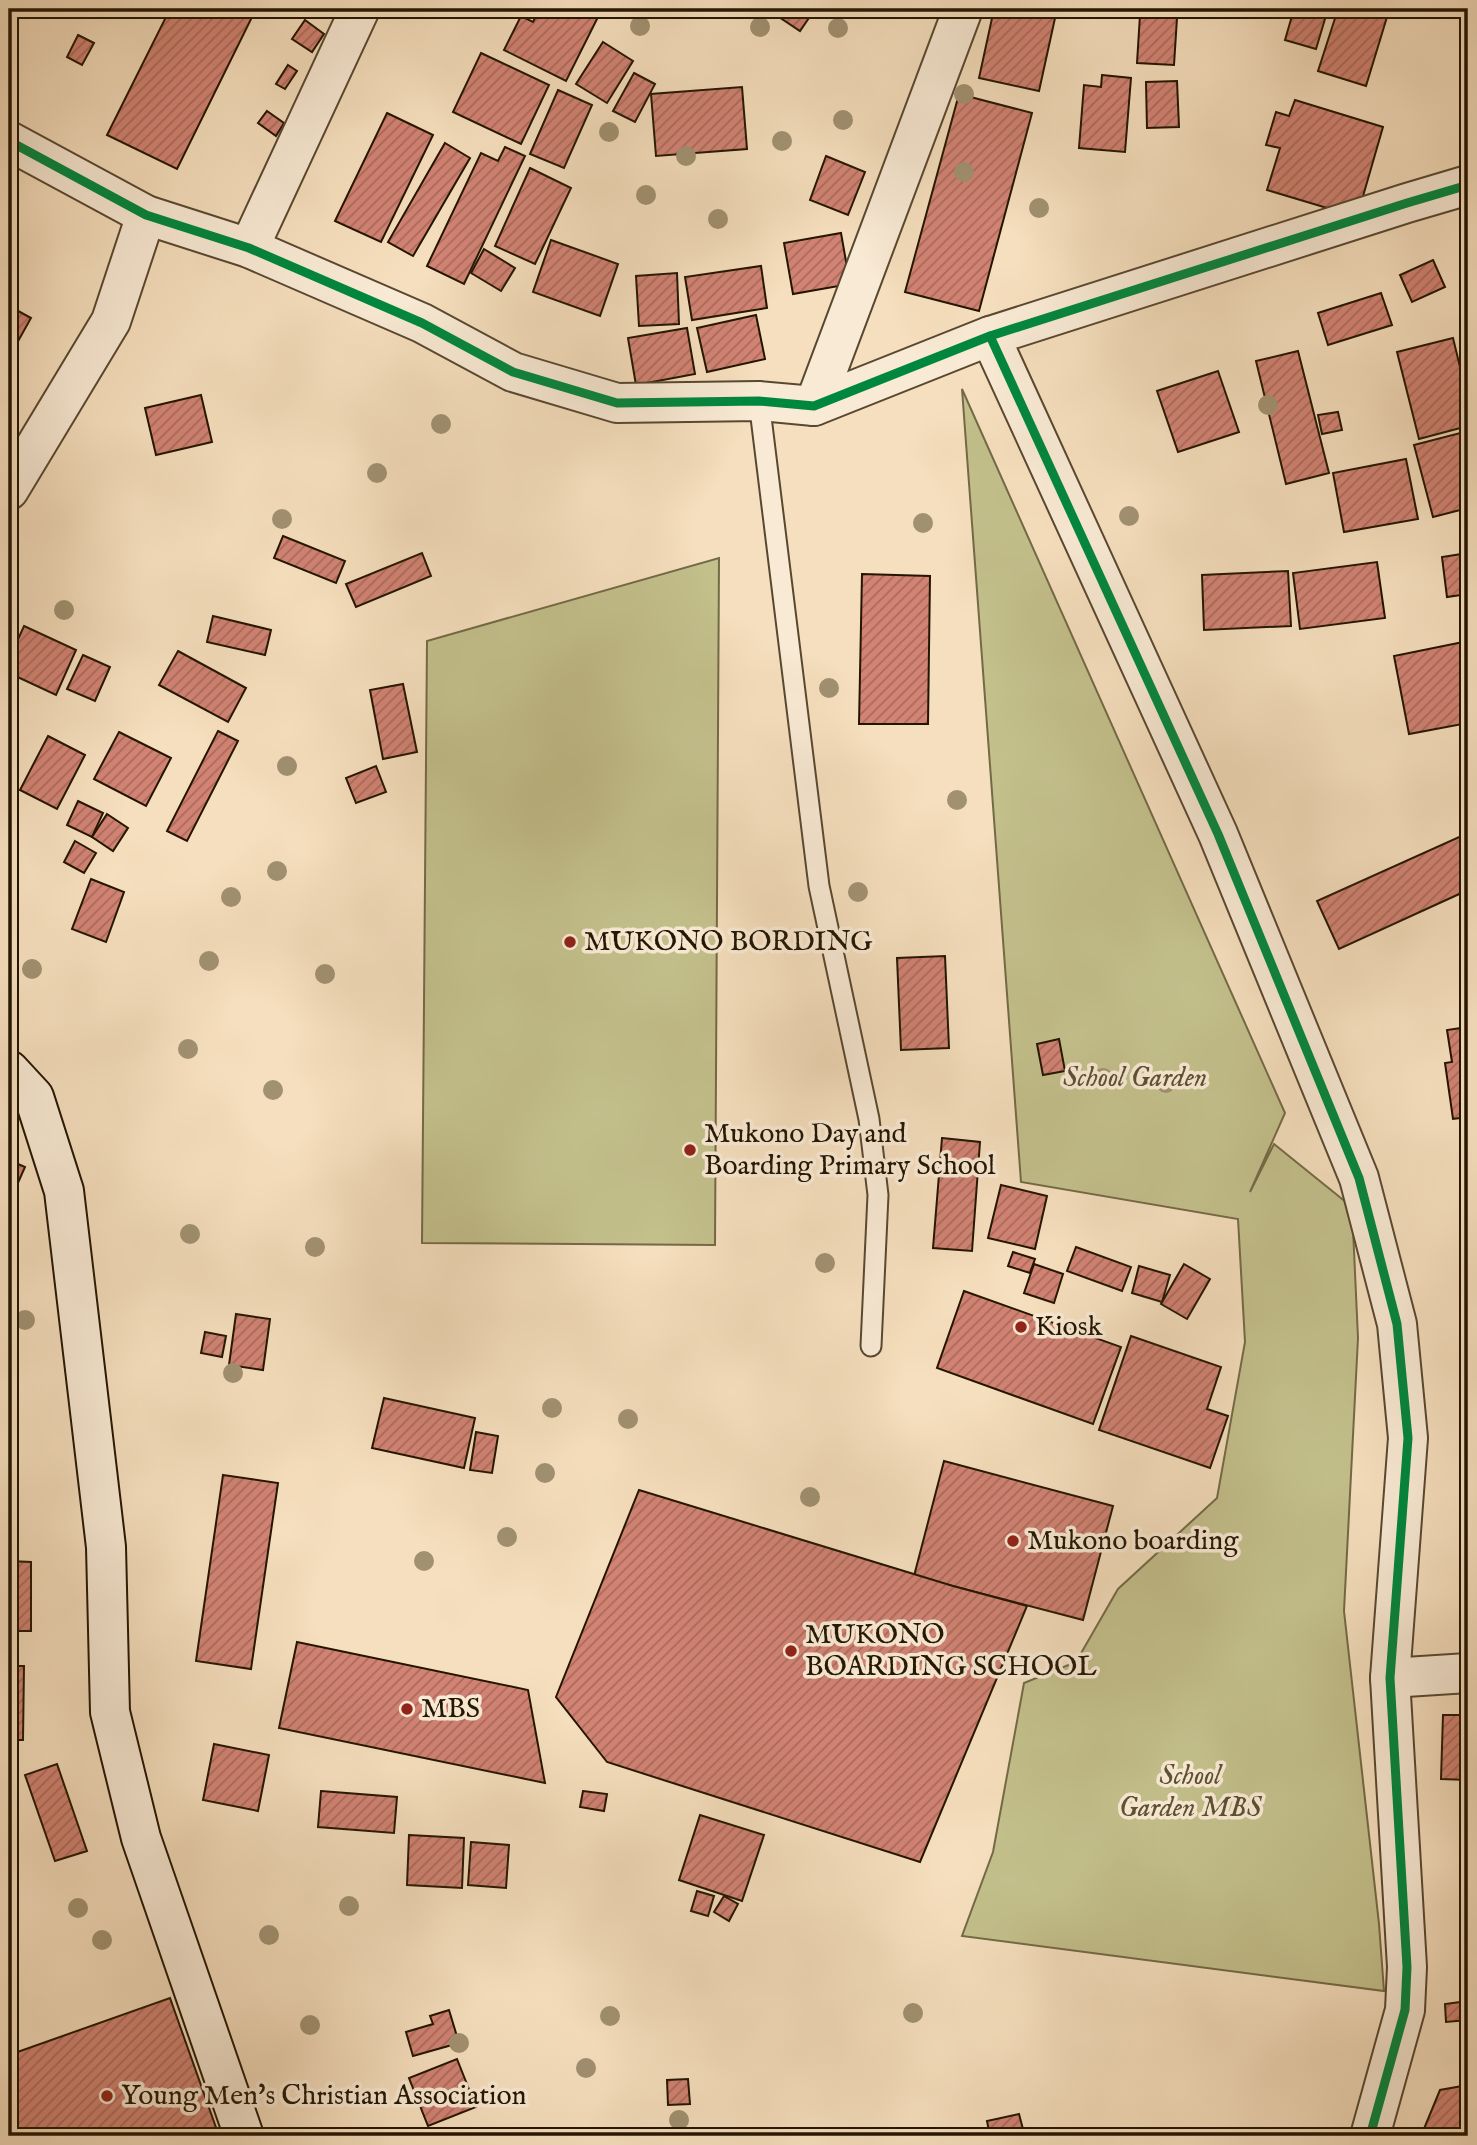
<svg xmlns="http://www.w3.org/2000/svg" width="1477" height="2145" viewBox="0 0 1477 2145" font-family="'IM FELL English',serif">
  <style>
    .garden { fill: #c3c08c; stroke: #736a46; stroke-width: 2 }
    .building { fill: url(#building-hatch); stroke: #231501; stroke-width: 2 }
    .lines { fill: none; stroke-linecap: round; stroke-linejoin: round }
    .lane-casing { stroke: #584830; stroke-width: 23 }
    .street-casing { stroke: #584830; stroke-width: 42 }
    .secondary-casing { stroke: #231501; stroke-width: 42 }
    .lane { stroke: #f9ead5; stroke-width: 19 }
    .street { stroke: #f9ead5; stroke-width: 38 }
    .secondary { stroke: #f9ead5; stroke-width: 38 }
    .cycleway-casing { stroke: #f9ead5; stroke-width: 13 }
    .cycleway { stroke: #00873e; stroke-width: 9 }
    .tree { fill: #a19171 }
    .poi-dot { fill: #8f2418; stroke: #f9ead5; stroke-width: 2.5 }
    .labels { text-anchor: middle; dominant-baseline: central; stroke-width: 7; stroke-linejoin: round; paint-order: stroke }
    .poi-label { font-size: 28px; fill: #231501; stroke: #f9ead5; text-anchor: start }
    .park-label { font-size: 28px; font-style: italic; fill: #5b5132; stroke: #f9ead5 }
  </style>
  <defs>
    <pattern id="building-hatch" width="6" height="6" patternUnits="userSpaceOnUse" patternTransform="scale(1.75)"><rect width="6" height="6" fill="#d28374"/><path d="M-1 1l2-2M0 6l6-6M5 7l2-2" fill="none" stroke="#aa6a5d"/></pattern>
  </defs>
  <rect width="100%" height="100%" fill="#f6dfbe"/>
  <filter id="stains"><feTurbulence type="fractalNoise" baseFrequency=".00286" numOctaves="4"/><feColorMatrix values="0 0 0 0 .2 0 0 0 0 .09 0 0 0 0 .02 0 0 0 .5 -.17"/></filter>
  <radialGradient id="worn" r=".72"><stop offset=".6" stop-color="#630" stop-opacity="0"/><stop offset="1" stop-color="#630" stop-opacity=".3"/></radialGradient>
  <!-- garden -->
  <g class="garden">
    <path d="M962 389 1285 1113 1250 1192 1274 1144 1352 1207 1358 1338 1344 1611 1379 1924 1384 1991 962 1936 993 1852 1024 1683 1076 1662 1118 1589 1217 1498 1245 1342 1238 1219 1021 1182Z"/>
    <path d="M719 558 715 1245 422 1243 427 641Z"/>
  </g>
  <!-- building -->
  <g class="building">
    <path d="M170 9H244L254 13 177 169 107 135Z"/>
    <path d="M540 9H602L566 81 504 50 521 16 533 22Z"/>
    <path d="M767 9H815L800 31Z"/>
    <path d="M994 9H1057L1039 91 979 78Z"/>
    <path d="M1294 9H1328L1316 49 1285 40Z"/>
    <path d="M1338 9H1361L1387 17 1366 86 1318 71Z"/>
    <path d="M1140 15 1177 18 1174 65 1137 63Z"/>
    <path d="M305 20 324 34 312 52 292 39Z"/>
    <path d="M78 35 94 43 82 65 67 57Z"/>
    <path d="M603 42 633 61 607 103 576 84Z"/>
    <path d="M481 53 549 85 521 144 453 112Z"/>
    <path d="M288 65 297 71 285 89 276 84Z"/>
    <path d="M634 73 655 84 635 122 613 111Z"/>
    <path d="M1102 75 1131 78 1125 152 1079 148 1084 85 1101 87Z"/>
    <path d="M1177 81 1179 127 1147 128 1146 82Z"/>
    <path d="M742 87 747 149 656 156 651 94Z"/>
    <path d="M558 90 592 105 564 168 530 154Z"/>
    <path d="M959 94 1032 113 979 311 905 292Z"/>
    <path d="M1295 100 1383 127 1357 217 1267 190 1280 148 1266 145 1276 112 1289 116Z"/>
    <path d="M267 111 284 123 276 136 258 123Z"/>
    <path d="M387 113 433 135 381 242 335 221Z"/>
    <path d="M445 143 470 158 413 256 388 242Z"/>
    <path d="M505 147 525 156 464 284 427 266 481 153 498 161Z"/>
    <path d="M826 156 865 172 848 215 810 200Z"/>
    <path d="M530 168 571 188 535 264 495 246Z"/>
    <path d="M841 233 850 284 793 294 784 243Z"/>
    <path d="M551 240 618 264 600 316 533 292Z"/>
    <path d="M484 249 515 268 501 291 471 273Z"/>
    <path d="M1433 260 1445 287 1412 302 1400 275Z"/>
    <path d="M761 266 767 308 692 320 685 277Z"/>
    <path d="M677 273 679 324 639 326 636 276Z"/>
    <path d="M1381 293 1392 325 1328 345 1318 313Z"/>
    <path d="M9 306 31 318 12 352 9 351Z"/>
    <path d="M756 315 765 359 707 372 697 328Z"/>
    <path d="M687 328 695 374 636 385 628 338Z"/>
    <path d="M1453 338 1468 400V426L1419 439 1397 352Z"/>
    <path d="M1298 351 1329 473 1286 484 1256 361Z"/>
    <path d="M1218 371 1239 432 1178 452 1157 391Z"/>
    <path d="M201 395 212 442 156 455 145 408Z"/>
    <path d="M1338 412 1342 430 1322 434 1318 415Z"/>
    <path d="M1468 431V508L1433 517 1414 445Z"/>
    <path d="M1406 459 1418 519 1344 532 1333 473Z"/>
    <path d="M283 536 345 561 336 583 274 558Z"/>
    <path d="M422 553 431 576 356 607 346 584Z"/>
    <path d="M1468 553V594L1447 597 1442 557Z"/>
    <path d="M1377 562 1385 618 1300 629 1293 573Z"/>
    <path d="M1288 571 1291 626 1204 630 1202 575Z"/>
    <path d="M862 574 930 576 928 724H859Z"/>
    <path d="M213 616 271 630 265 655 207 642Z"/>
    <path d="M24 626 76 650 56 695 9 673V659Z"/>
    <path d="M1468 641V723L1409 734 1394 656Z"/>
    <path d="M178 651 246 688 228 722 159 685Z"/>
    <path d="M83 655 110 667 95 701 67 689Z"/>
    <path d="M403 684 417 752 383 759 370 690Z"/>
    <path d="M218 731 238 741 187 841 167 831Z"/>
    <path d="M119 732 171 758 146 806 94 779Z"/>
    <path d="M48 736 85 755 57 809 20 790Z"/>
    <path d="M376 766 386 792 356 803 346 778Z"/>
    <path d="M78 801 103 813 92 837 67 825Z"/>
    <path d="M107 814 128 828 113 851 92 837Z"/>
    <path d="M1468 833V890L1339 949 1317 901Z"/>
    <path d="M75 841 96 853 84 873 64 862Z"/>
    <path d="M91 879 124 892 106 942 72 929Z"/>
    <path d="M945 956 949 1048 901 1050 897 958Z"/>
    <path d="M1468 1027V1117L1453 1119 1445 1063 1452 1062 1447 1030Z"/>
    <path d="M1059 1039 1065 1071 1043 1075 1037 1044Z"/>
    <path d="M942 1138 980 1142 972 1251 933 1248Z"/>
    <path d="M9 1160 25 1167 9 1203Z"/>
    <path d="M1001 1185 1047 1196 1035 1249 988 1238Z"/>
    <path d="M1076 1247 1131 1267 1122 1291 1067 1271Z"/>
    <path d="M1013 1252 1035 1259 1030 1273 1008 1266Z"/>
    <path d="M1034 1264 1063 1274 1054 1303 1024 1293Z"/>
    <path d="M1184 1264 1210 1279 1187 1319 1161 1304Z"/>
    <path d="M1139 1266 1170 1275 1162 1302 1132 1293Z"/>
    <path d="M964 1291 1121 1347 1093 1424 937 1368Z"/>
    <path d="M236 1314 270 1319 263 1370 229 1365Z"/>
    <path d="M205 1332 226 1336 222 1357 201 1353Z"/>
    <path d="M1131 1336 1221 1367 1207 1409 1228 1416 1210 1468 1099 1430Z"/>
    <path d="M384 1398 475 1418 464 1468 372 1448Z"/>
    <path d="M476 1432 498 1436 492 1473 470 1470Z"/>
    <path d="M944 1461 1113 1506 1083 1620 914 1576Z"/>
    <path d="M223 1475 278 1483 251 1669 196 1661Z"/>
    <path d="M639 1490 953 1586 1027 1606 920 1862 607 1762 556 1697Z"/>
    <path d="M9 1561 31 1562V1631H9Z"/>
    <path d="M297 1642 528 1690 545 1783 279 1728Z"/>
    <path d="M9 1666H24L23 1740H9Z"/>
    <path d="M1443 1715H1468V1780L1441 1779Z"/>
    <path d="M214 1744 269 1755 258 1811 203 1800Z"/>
    <path d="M57 1764 87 1851 55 1861 25 1775Z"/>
    <path d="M321 1791 397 1797 394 1833 318 1827Z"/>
    <path d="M583 1791 607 1794 604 1811 580 1807Z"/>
    <path d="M700 1815 764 1835 742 1901 679 1880Z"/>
    <path d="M409 1835 464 1838 462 1888 407 1885Z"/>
    <path d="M471 1842 509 1845 506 1888 468 1885Z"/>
    <path d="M697 1891 714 1896 708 1916 691 1911Z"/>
    <path d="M724 1896 738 1904 729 1921 714 1912Z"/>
    <path d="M170 1998 219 2136H9V2055Z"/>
    <path d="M1468 2001V2020L1446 2022 1445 2004Z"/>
    <path d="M449 2010 459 2043 413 2056 406 2032 433 2024 430 2016Z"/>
    <path d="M457 2059 476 2107 428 2126 409 2078Z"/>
    <path d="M688 2079 690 2104 668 2105 667 2080Z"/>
    <path d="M1468 2085V2136H1421L1440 2090Z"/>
    <path d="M1019 2114 1024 2133 1012 2136H990L987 2121Z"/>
  </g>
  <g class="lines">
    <!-- lane casing -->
    <g class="lane-casing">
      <path id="lane" d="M759 401 819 886 869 1119 878 1195 871 1346"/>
    </g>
    <!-- street casing -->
    <g class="street-casing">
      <g id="street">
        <path d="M9 141 146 215 249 248 422 323 513 372 617 403 759 401 814 406 990 336 1407 203 1468 185"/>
        <path d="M249 248 360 9"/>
        <path d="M990 336 1218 834 1359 1178 1397 1324 1408 1438 1390 1678 1407 1967 1405 2010 1370 2136"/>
        <path d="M814 406 963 9"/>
        <path d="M9 490 111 321 146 215"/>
        <path d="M1390 1678 1468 1673"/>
      </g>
    </g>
    <!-- secondary casing -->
    <g class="secondary-casing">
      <path id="secondary" d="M9 1070 34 1097 64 1191 106 1547 110 1712 141 1838 244 2136"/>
    </g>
    <!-- lane -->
    <use href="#lane" class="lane"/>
    <!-- street -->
    <use href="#street" class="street"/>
    <!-- secondary -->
    <use href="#secondary" class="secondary"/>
    <!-- cycleway casing -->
    <g class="cycleway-casing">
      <g id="cycleway">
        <path d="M9 141 146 215 249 248 422 323 513 372 617 403 759 401 814 406 990 336 1407 203 1468 185"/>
        <path d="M990 336 1218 834 1359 1178 1397 1324 1408 1438 1390 1678 1407 1967 1405 2010 1370 2136"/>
      </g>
    </g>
    <!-- cycleway -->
    <use href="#cycleway" class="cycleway"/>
  </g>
  <!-- trees -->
  <g class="tree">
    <circle cx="640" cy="26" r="10"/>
    <circle cx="760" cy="27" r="10"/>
    <circle cx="838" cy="28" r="10"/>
    <circle cx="964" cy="94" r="10"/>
    <circle cx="843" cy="120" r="10"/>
    <circle cx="609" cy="132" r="10"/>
    <circle cx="782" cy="141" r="10"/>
    <circle cx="686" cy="156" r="10"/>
    <circle cx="964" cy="172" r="10"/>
    <circle cx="646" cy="195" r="10"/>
    <circle cx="1039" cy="208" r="10"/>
    <circle cx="718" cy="219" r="10"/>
    <circle cx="1268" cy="405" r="10"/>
    <circle cx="441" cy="424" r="10"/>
    <circle cx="377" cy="473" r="10"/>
    <circle cx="1129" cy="516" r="10"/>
    <circle cx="282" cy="519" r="10"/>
    <circle cx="923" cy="523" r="10"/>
    <circle cx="64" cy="610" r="10"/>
    <circle cx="829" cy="688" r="10"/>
    <circle cx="287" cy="766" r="10"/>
    <circle cx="957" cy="800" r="10"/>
    <circle cx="277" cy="871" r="10"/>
    <circle cx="858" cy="892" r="10"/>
    <circle cx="231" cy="897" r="10"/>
    <circle cx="209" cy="961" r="10"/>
    <circle cx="32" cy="969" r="10"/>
    <circle cx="325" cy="974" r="10"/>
    <circle cx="188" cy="1049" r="10"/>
    <circle cx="1103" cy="1078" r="10"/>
    <circle cx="1166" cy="1083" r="10"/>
    <circle cx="273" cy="1090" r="10"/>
    <circle cx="190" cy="1234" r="10"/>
    <circle cx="315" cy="1247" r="10"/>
    <circle cx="825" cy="1263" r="10"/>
    <circle cx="25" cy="1320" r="10"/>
    <circle cx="233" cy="1373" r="10"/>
    <circle cx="552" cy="1408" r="10"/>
    <circle cx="628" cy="1419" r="10"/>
    <circle cx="545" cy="1473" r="10"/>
    <circle cx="810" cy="1497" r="10"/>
    <circle cx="507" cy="1537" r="10"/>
    <circle cx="424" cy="1561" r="10"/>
    <circle cx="349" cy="1906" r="10"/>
    <circle cx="78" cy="1908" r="10"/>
    <circle cx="269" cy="1935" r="10"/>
    <circle cx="102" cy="1940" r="10"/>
    <circle cx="913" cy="2013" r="10"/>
    <circle cx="610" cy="2016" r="10"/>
    <circle cx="310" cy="2025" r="10"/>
    <circle cx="459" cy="2043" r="10"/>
    <circle cx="586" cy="2068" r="10"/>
    <circle cx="679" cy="2120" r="10"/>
  </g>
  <!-- markers -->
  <g class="poi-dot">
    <circle cx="570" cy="942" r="7"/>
    <circle cx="690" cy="1150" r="7"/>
    <circle cx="1021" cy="1327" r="7"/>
    <circle cx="1013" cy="1541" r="7"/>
    <circle cx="791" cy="1651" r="7"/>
    <circle cx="407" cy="1709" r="7"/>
    <circle cx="107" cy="2096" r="7"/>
  </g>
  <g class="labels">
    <!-- poi labels -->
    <g class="poi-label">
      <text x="584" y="942">MUKONO BORDING</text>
      <text x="704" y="1134">Mukono Day and<tspan x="704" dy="32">Boarding Primary School</tspan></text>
      <text x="1035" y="1327">Kiosk</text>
      <text x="1027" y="1541">Mukono boarding</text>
      <text x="805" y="1635">MUKONO<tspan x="805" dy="32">BOARDING SCHOOL</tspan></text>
      <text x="421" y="1709">MBS</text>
      <text x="121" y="2096">Young Men's Christian Association</text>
    </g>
    <!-- park labels -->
    <g class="park-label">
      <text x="1135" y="1078">School Garden</text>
      <text x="1190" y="1776">School<tspan x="1190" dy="32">Garden MBS</tspan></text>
    </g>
  </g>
  <!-- margin -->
  <rect width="1477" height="2145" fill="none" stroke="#f6dfbe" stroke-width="35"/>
  <rect x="10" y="10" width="1456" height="2124" fill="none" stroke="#231501" stroke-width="3.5"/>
  <rect x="18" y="18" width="1442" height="2110" fill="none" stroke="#231501" stroke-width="2"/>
  <rect width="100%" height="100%" filter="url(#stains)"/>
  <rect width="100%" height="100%" fill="url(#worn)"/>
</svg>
